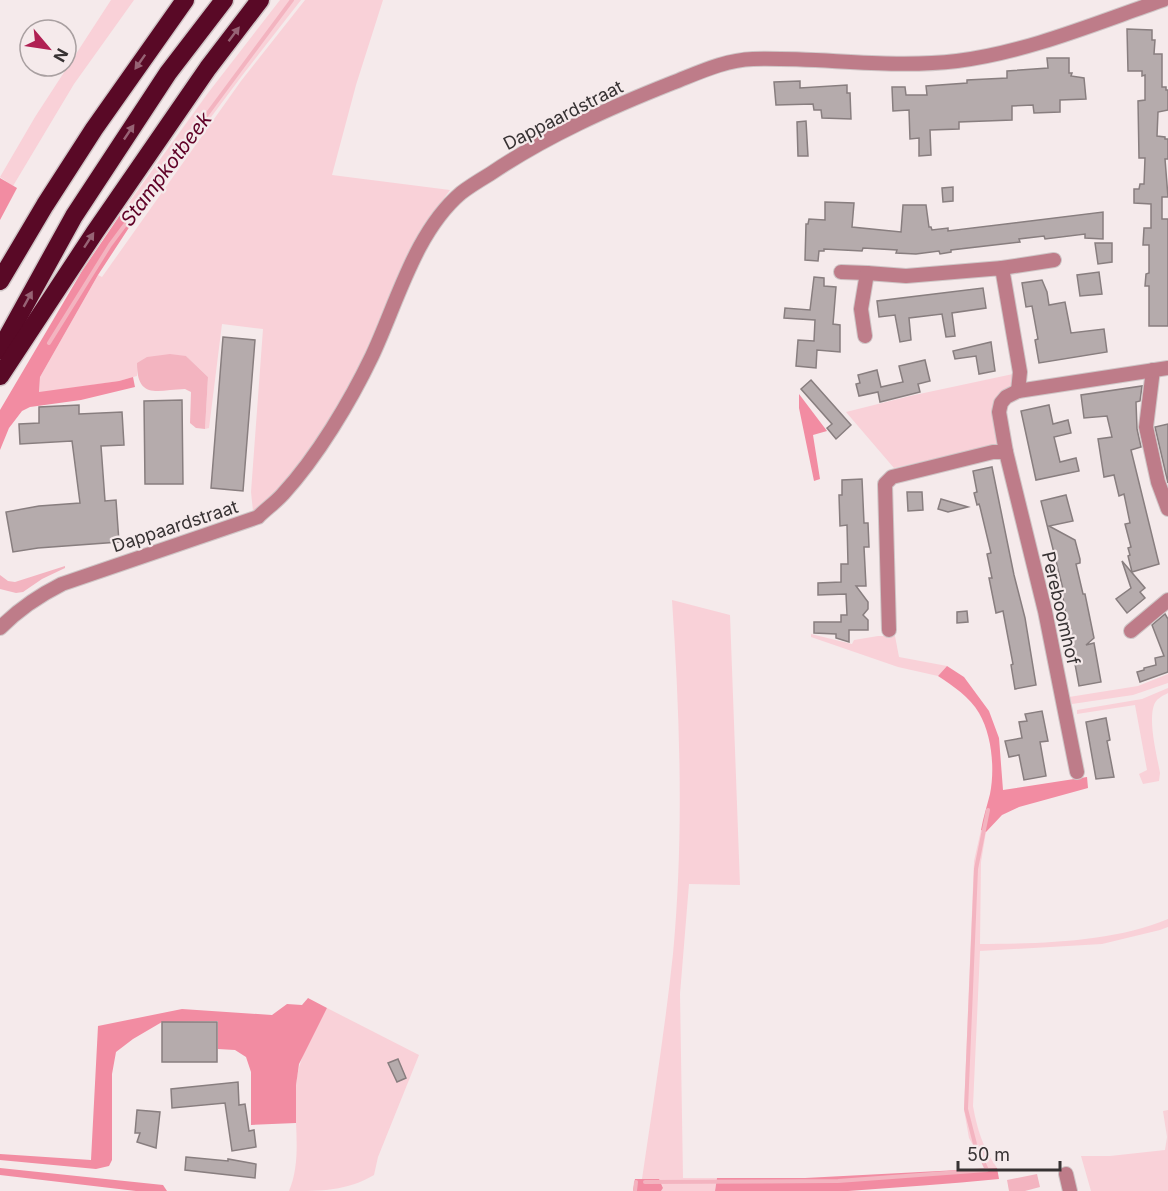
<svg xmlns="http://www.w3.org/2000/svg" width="1168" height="1191" viewBox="0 0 1168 1191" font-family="Inter,sans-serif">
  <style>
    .green { fill: #f9d1d8 }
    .forest { fill: #f28ca2 }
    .water { fill: #f3b4c0 }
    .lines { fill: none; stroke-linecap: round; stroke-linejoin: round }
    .stream { stroke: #f3b4c0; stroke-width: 4 }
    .building { fill: #b5abac; stroke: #887e7f; stroke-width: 1.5 }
    .minor-casing { stroke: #cfc5c6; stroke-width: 16 }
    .highway-casing { stroke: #cfc5c6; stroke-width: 21 }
    .minor { stroke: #be7c89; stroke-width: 14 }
    .highway { stroke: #590926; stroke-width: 18 }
    .oneway { fill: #976375 }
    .labels { text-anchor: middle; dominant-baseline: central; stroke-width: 4.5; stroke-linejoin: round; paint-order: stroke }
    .street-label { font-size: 18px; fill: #373233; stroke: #f5eaeb }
    .water-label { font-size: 20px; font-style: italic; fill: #5f0026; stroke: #f5eaeb }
  </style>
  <rect width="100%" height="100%" fill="#f5eaeb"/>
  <!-- green -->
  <g class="green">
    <path d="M111 0H134L74 84 13 186 0 177 35 117Z"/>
    <path d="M280 0H301L241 77 132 223 120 215 208 93Z"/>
    <path d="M305 0H383L356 85 332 175 450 190C427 221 413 256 397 291 363 365 320 461 253 511L251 492 263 329 222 324 209 428 205 429 208 377 186 356 137 363V376L119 381 39 393 40 377 98 275 102 277 241 81Z"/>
    <path d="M1013 374 1012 384 999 397V440L996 445 894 468 846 412 910 396Z"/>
    <path d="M672 600 730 615 740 885 689 884 680 994 683 1178H717L715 1191H661L663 1188 661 1181 642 1179C653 1104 665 1029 673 954 684 837 680 718 672 600Z"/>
    <path d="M811 634 852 644 854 640 878 636H895L899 657 947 666 938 676 898 667 811 637Z"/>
    <path d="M1168 674V683L1133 695 1072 704 1069 697 1138 686Z"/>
    <path d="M1168 688V693C1162 696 1156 699 1154 705 1148 722 1157 756 1160 773L1159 781 1143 784 1139 774 1147 770 1135 705 1077 714V710L1142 699Z"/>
    <path d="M981 830 986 832 981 862 980 944C1038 944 1114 942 1168 919V927L1160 930 1102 944 980 951 973 1106C977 1129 983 1148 997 1168L986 1169 969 1138 964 1110 974 861Z"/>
    <path d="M327 1008 419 1055 378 1157 374 1175C347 1191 321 1191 289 1191 303 1158 293 1120 296 1085 298 1057 314 1032 327 1008Z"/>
    <path d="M1168 1110V1191H1091L1081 1156H1110L1165 1150 1167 1137 1163 1111Z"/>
  </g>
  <!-- forest -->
  <g class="forest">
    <path d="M0 178 17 188 0 220Z"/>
    <path d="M120 215 132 223 98 275 40 377 39 392 119 381 133 377 135 387 81 400 30 407 22 411 9 428 0 450V410L82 271Z"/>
    <path d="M799 394 827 431 813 435 820 479 814 481 799 408Z"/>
    <path d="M947 666 964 677 989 711 999 738 1003 790 1087 777 1088 788 1019 807 1002 815 986 832 981 830C983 818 987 806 990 794 995 769 992 735 979 713 970 697 953 686 938 676Z"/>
    <path d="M308 998 327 1008 299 1064 296 1085V1123L251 1125V1072L246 1057 235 1050 218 1049V1021L162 1022 133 1039 116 1052 112 1074V1160L109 1166 96 1169 0 1160V1154L91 1160 98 1026 182 1009 272 1015 287 1004 302 1005Z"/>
    <path d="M0 1168 163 1185 167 1191H136L0 1175Z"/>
    <path d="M997 1168 999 1179C949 1184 898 1187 848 1191 804 1191 759 1191 715 1191L717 1178H805Z"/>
    <path d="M635 1179H659L663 1188 661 1191H633Z"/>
  </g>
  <!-- water -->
  <g class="water">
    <path d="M170 354 186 356 208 377 205 429 196 428 190 423 191 392 185 389C157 390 137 400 137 363L147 357Z"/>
    <path d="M65 566V568L42 579 23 592 16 593 0 589V575L8 581 15 582Z"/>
    <path d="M1037 1174 1040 1187 1025 1191H1009L1007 1180Z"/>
  </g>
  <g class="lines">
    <!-- stream -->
    <g class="stream">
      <path d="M49 343 110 245 292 0"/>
      <path d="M645 1182 838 1181 987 1170 975 1144 966 1109 976 869 988 810"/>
      <path d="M635 1191 636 1182"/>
    </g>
  </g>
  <!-- building -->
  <g class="building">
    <path d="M1127 29 1152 30V40H1155L1154 54H1162V87H1166V90H1168V110L1158 112 1157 136 1165 137V139H1168V159H1165L1168 197H1162V219H1168V326H1149V286H1145L1146 274 1149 273V245H1143L1144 228H1151V204L1134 203V189H1139L1140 184H1144L1145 158H1139L1138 101 1145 100V75L1142 76V71H1128Z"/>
    <path d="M1047 58H1069V73H1072L1071 76 1084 78 1086 99 1060 100V112L1034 113 1033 105 1012 106V120L959 122V129L930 130 931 155 919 156V138L910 139 909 110 893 111 892 87H905L906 95H927L926 86 967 83V80L1007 78V71L1048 68Z"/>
    <path d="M800 81V88L847 85V93H850L851 119 822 118 821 110H814L813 104 776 105 774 82Z"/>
    <path d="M806 121 808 156H798L797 122Z"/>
    <path d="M953 187V201L943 202 942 188Z"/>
    <path d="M825 202 854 203 852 227 901 232 903 205H926L929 227H931L932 230 948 228V231L1103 212V239L1085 238V234L1045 239 1044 236 1019 239 1020 242 951 250V252L940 254 939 251 916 254 896 253 897 250 863 248 862 251 824 249V251H819L818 261 805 260 806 224H808L809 219 825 220Z"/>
    <path d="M1095 243H1112V262L1098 264Z"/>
    <path d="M1099 272 1102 294 1080 296 1077 275Z"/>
    <path d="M814 277 824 278V286L836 287 833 324 840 325V352L817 350 816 368 796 366 798 340 814 341 815 320 784 318 785 308 810 310Z"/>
    <path d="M1042 280 1047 292 1049 305 1065 302 1071 333 1104 329 1107 352 1039 363 1035 340 1038 339 1032 306 1026 307 1022 283Z"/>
    <path d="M983 288 986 308 952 313 955 336 946 337 942 314 909 318 911 340 900 342 895 315 879 317 877 301Z"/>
    <path d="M223 337 255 340 243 491 211 488Z"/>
    <path d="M991 342 995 371 979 374 976 356 955 359 953 351Z"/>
    <path d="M925 360 930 381 918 384 920 392 880 402 878 392 859 396 856 384 860 383 858 375 877 370 881 387 903 382 899 366Z"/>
    <path d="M811 380 851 425 836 439 827 428 832 424 801 389Z"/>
    <path d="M1142 386 1140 401 1136 402 1137 429 1141 447 1131 450 1159 564 1132 572 1128 556 1130 555 1128 548 1131 547 1125 524 1130 523 1124 494 1119 496 1114 475 1104 477 1098 439 1112 437 1107 416 1084 418 1081 395Z"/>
    <path d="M182 400 183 484H145L144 401Z"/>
    <path d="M79 405V414L122 412 124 445 101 446 105 501 116 500 119 542 38 548 13 552 6 512 39 506 80 503 72 441 20 444 19 424 39 423V407Z"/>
    <path d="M1049 405 1053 424 1068 420 1071 433 1054 437 1060 462 1076 458 1079 471 1036 480 1021 411Z"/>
    <path d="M1168 424V483L1155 427Z"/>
    <path d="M992 467 1014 575 1025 618 1036 685 1015 689 1011 665 1013 664 1003 611 996 613 989 578H992L987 554 991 553 980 507 979 504 977 505 974 493 977 492 973 471Z"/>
    <path d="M862 479 864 523H868L869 547H864L866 586H856L868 602V609L863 615 868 620V630H849V642L836 638V634L814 633V622H841V615H847L846 594 818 595V583L841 582V564H848L847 525 840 526 839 495H842V480Z"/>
    <path d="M907 492H922L923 510 908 511Z"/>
    <path d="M1066 495 1073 521 1049 526 1075 540 1080 559V563L1076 564 1083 594H1085L1094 638 1086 645 1094 643 1101 682 1079 686 1062 593H1064L1041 501Z"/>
    <path d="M941 499 968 507 948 512 938 509Z"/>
    <path d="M1122 561 1145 588 1140 592 1145 598 1127 613 1116 599 1131 588Z"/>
    <path d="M967 611 968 622 957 623V612Z"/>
    <path d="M1165 614 1168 619V672L1140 682 1137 672 1144 670V668L1156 665 1155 658 1164 656 1152 625Z"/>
    <path d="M1042 711 1048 741 1040 742 1046 776 1024 780 1019 755 1009 757 1005 741 1022 738 1019 722 1027 721 1025 714Z"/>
    <path d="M1106 718 1110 740 1107 741 1114 777 1096 779 1086 722Z"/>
    <rect x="162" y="1022" width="55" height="40"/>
    <path d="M398 1059 406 1078 397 1082 388 1063Z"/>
    <path d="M238 1082 239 1105 245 1104 249 1131 254 1130 256 1147 232 1151 225 1103 172 1108 171 1089Z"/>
    <path d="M137 1110 160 1112 156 1148 137 1142 140 1133H135Z"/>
    <path d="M186 1157 228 1161V1159L256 1164 255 1178 185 1170Z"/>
  </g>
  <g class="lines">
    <!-- minor casing -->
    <g class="minor-casing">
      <g id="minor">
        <path d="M1002 268 1054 260"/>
        <path d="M841 272 867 273"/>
        <path d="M865 336 861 309 867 273 906 276 1002 268 1020 372 1018 391"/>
        <path d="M1153 370 1146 427 1158 482 1168 509"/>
        <path d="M0 628C19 609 38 596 62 584L258 517C266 509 276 502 283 494 317 457 350 402 372 356 397 303 415 232 461 193 470 186 480 180 490 174 546 136 609 108 672 83 698 73 724 60 753 59 820 57 889 69 957 61 1028 52 1096 23 1163 0"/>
        <path d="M889 630 885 484 892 477 993 452H1006"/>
        <path d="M1131 631 1168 600"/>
        <path d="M1077 772 1045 611 1006 452 999 412 1001 403 1006 397 1018 391 1168 368"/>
        <path d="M1066 1174 1070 1191"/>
      </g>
    </g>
    <!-- highway casing -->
    <g class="highway-casing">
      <g id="highway">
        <path d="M0 281 45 205 94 129 185 0"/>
        <path d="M0 350 74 216 168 73 224 0"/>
        <path d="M0 376 95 232 208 68 260 0"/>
      </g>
    </g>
    <!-- minor -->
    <use href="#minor" class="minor"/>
    <!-- highway -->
    <use href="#highway" class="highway"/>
  </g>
  <!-- one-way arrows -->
  <defs><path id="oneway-solid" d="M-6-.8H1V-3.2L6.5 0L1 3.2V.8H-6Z" transform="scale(1.5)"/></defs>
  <g class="oneway">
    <use href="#oneway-solid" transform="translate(234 34) rotate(-53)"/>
    <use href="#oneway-solid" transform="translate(140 62) rotate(125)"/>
    <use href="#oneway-solid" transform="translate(129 132) rotate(-56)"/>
    <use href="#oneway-solid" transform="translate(89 240) rotate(-57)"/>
    <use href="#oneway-solid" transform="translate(28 299) rotate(-61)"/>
  </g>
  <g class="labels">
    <!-- street labels -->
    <g class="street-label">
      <text transform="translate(563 115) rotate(-27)">Dappaardstraat</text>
      <text transform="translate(175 526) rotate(-18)">Dappaardstraat</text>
      <text transform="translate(1061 608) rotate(77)">Pereboomhof</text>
    </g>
    <!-- water labels -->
    <g class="water-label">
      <text transform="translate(166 169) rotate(-53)">Stampkotbeek</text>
    </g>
  </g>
  <!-- north arrow -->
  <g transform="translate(48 48) rotate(119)"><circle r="28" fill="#f5eaeb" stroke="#a9a0a1" stroke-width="1.5"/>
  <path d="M0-4.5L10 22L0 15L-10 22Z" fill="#b02053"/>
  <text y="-9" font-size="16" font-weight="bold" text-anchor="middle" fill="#373233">N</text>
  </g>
  <!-- scale -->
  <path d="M958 1161v9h102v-9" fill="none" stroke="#373233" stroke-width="3"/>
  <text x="967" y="1161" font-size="18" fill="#373233" stroke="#f5eaeb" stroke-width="4.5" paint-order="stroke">50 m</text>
</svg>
